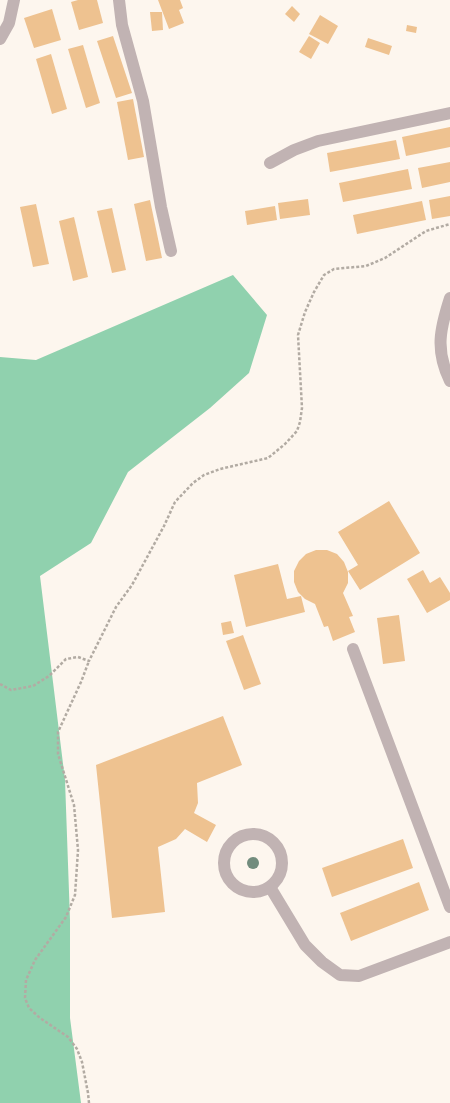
<svg xmlns="http://www.w3.org/2000/svg" width="450" height="1103" viewBox="0 0 450 1103" font-family="'Archivo Narrow',sans-serif">
  <style>
    .forest { fill: #90d1ae }
    .building { fill: #eec290 }
    .lines { fill: none; stroke-linecap: round; stroke-linejoin: round }
    .path { stroke: #b2aba3; stroke-width: 2.5; stroke-dasharray: 3 2; stroke-linecap: butt }
    .minor { stroke: #c1b3b3; stroke-width: 12 }
    .tree { fill: #728c7d }
  </style>
  <rect width="100%" height="100%" fill="#fdf6ee"/>
  <!-- forest -->
  <path class="forest" d="M233 275 267 315 249 373 210 408 128 472 91 543 40 576 65 780 70 920V1018L81 1103H0V357L36 360Z"/>
  <!-- building -->
  <g class="building">
    <path d="M78 0H97L103 23 79 30 71 2Z"/>
    <path d="M158 0H180L183 8 179 10 184 23 169 29Z"/>
    <path d="M292 6 300 14 294 22 285 14Z"/>
    <path d="M52 9 61 40 34 48 24 18Z"/>
    <path d="M150 12H162L163 30 152 31Z"/>
    <path d="M320 15 338 26 328 44 309 34Z"/>
    <path d="M407 25 417 27 416 33 406 31Z"/>
    <path d="M113 36 132 93 116 98 97 41Z"/>
    <path d="M309 36 320 43 311 59 299 52Z"/>
    <path d="M368 38 392 46 389 55 365 47Z"/>
    <path d="M83 45 100 103 86 108 68 49Z"/>
    <path d="M51 54 67 109 52 114 36 59Z"/>
    <path d="M133 99 144 157 128 160 117 102Z"/>
    <path d="M450 127V147L406 156 402 137Z"/>
    <path d="M396 140 400 159 330 172 327 153Z"/>
    <path d="M450 162V182L422 188 418 168Z"/>
    <path d="M408 169 412 189 343 202 339 183Z"/>
    <path d="M450 196V216L432 219 429 200Z"/>
    <path d="M308 199 310 215 280 219 278 203Z"/>
    <path d="M150 200 162 258 146 261 134 204Z"/>
    <path d="M422 201 426 220 357 234 353 215Z"/>
    <path d="M36 204 49 264 33 267 20 207Z"/>
    <path d="M275 206 277 220 247 225 245 211Z"/>
    <path d="M112 208 126 270 112 273 97 211Z"/>
    <path d="M74 217 88 277 73 281 59 221Z"/>
    <path d="M389 501 420 553 360 590 348 571 358 565 338 532Z"/>
    <path d="M316 550H327L337 554 344 562 348 572V583L343 593 353 616 349 617 355 632 333 641 328 626 324 627 315 604 305 599 298 592 294 582V571L299 561 306 554Z"/>
    <path d="M278 564 287 599 301 596 305 612 246 627 234 575Z"/>
    <path d="M423 570 430 583 440 577 450 593V600L427 613 407 579Z"/>
    <path d="M399 615 405 661 383 664 377 618Z"/>
    <path d="M231 621 234 633 223 635 221 623Z"/>
    <path d="M243 635 261 684 244 690 226 641Z"/>
    <path d="M223 716 242 765 197 783 198 803 194 813 216 825 207 842 185 829 176 839 158 847 165 912 112 918 96 765Z"/>
    <path d="M403 839 413 868 332 897 322 868Z"/>
    <path d="M419 882 429 910 351 941 340 913Z"/>
  </g>
  <g class="lines">
    <!-- path -->
    <g class="path">
      <path d="M0 684 11 690 33 686 49 676 66 659 78 657 89 661 116 607 132 585 164 526 175 502 193 483 204 475 220 469 268 458 285 444 297 431 300 422 302 408 298 335 305 312 314 292 324 275 334 269 366 266 385 258 426 231 450 224"/>
      <path d="M89 1103 88 1093 82 1062 77 1049 68 1037 40 1018 29 1008 25 998 26 980 35 960 66 917 75 895 78 850 74 805 58 754V732L81 682 89 661"/>
    </g>
    <!-- minor -->
    <g class="minor">
      <path d="M119 0 122 25 143 101 161 207 171 251"/>
      <path d="M0 39 9 23 14 0"/>
      <path d="M270 163 294 150 318 141 450 113"/>
      <path d="M450 298C440 329 435 350 450 381"/>
      <path d="M353 649 450 907"/>
      <circle cx="253" cy="863" r="29"/>
      <path d="M270 887 305 945 322 962 340 975 359 976 450 942"/>
    </g>
  </g>
  <!-- trees -->
  <circle class="tree" cx="253" cy="863" r="6"/>
</svg>
